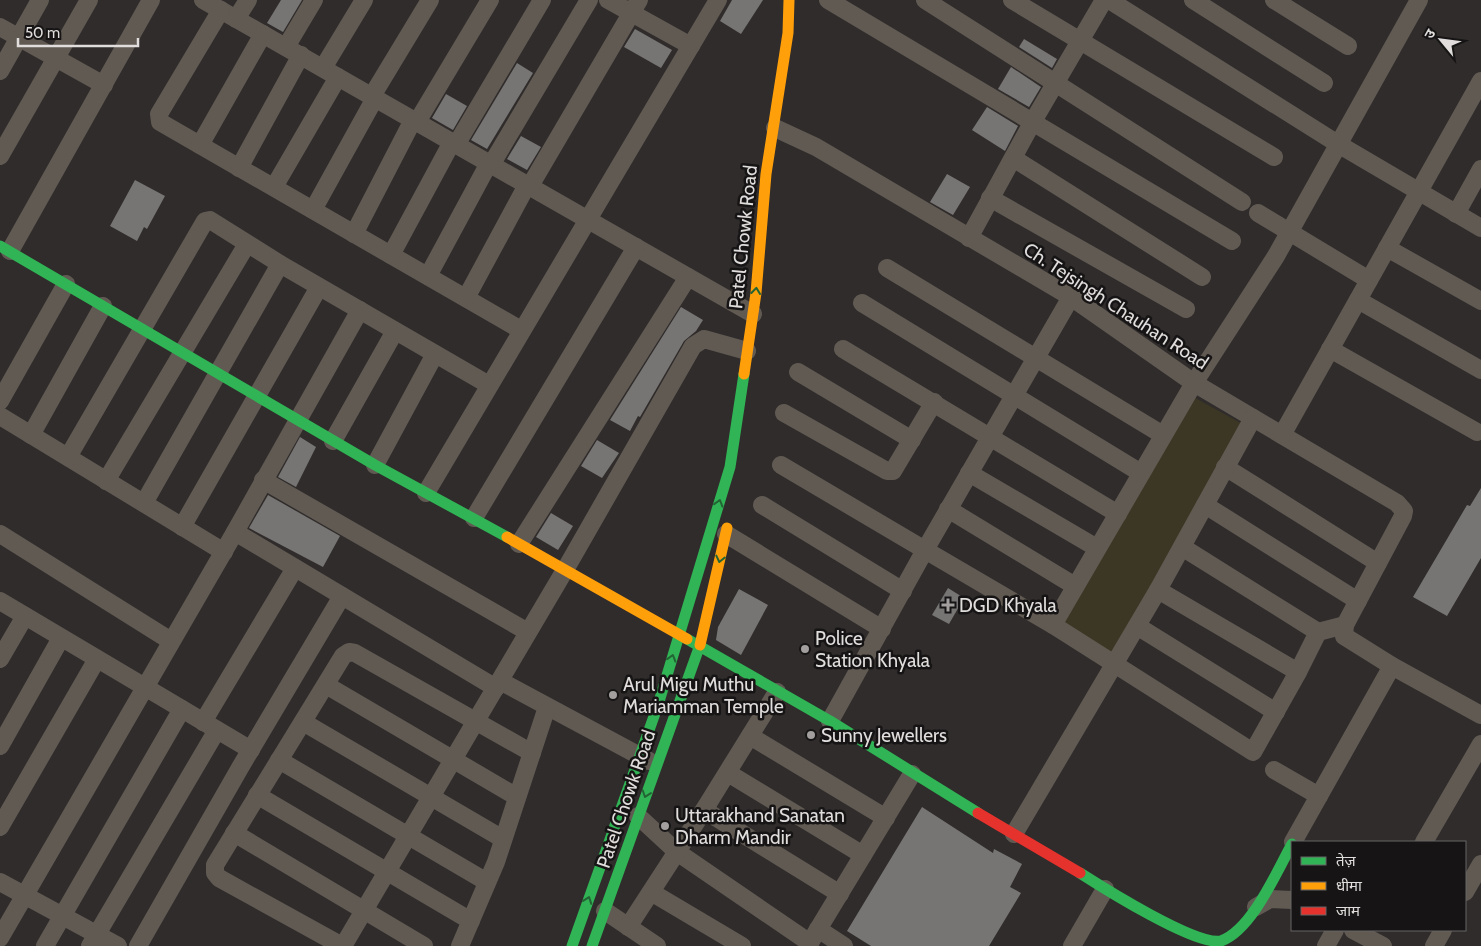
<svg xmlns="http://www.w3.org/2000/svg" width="1481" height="946" viewBox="0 0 1481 946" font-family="Cabin,'Noto Sans Devanagari',sans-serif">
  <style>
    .green { fill: #3c3724 }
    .building { fill: #777474 }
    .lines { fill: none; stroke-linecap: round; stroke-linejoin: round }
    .street { stroke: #615a53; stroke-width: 18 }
    .fast { stroke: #30b455; stroke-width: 11 }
    .slow { stroke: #ff9f0a; stroke-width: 11 }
    .jam { stroke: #e5322d; stroke-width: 11 }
    .oneway { stroke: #236434 }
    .poi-dot { fill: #a29f9e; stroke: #161414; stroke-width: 2 }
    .labels { text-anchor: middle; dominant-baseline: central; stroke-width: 5; stroke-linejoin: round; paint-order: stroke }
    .street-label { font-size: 19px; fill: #e0dddc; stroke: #161414 }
    .poi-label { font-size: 19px; fill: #e0dddc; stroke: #161414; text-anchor: start }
  </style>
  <rect width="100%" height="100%" fill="#2f2c2b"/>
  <!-- green -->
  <path class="green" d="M1188 394 1248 427 1119 661 1061 626Z"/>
  <!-- building -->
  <g class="building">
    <path d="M281 0H302L283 32 267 23Z"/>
    <path d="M732 0H763L741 34 720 21Z"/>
    <path d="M635 29 672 50 661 68 624 47Z"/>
    <path d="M1024 39 1057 59 1052 68 1019 47Z"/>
    <path d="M517 63 533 73 487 149 471 140Z"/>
    <path d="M1011 67 1041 87 1029 107 998 89Z"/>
    <path d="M446 94 467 106 453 130 432 118Z"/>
    <path d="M987 107 1018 126 1005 151 972 130Z"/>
    <path d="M521 136 541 147 527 170 507 159Z"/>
    <path d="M947 174 970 187 953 215 930 202Z"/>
    <path d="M135 180 165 196 147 229 144 227 137 241 110 226Z"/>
    <path d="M681 307 703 320 696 331 684 341 640 417 638 416 630 431 610 420Z"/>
    <path d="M300 437 316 447 296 487 278 477Z"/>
    <path d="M597 440 619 453 602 478 581 466Z"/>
    <path d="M1481 488V558L1447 616 1413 597 1467 505 1470 506Z"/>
    <path d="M268 495 340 536 323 567 249 528Z"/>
    <path d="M551 513 573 526 558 550 536 537Z"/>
    <path d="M948 588 964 598 949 624 932 615Z"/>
    <path d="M739 589 768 605 741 655 716 640 718 627Z"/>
    <path d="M922 807 993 853 994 849 1022 864 1010 887 1021 893 989 946H871L847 931Z"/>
  </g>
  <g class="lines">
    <!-- street -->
    <g class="street">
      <path d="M203 0 753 314"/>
      <path d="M608 0 691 46"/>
      <path d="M828 0 1232 241"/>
      <path d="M925 0 1242 202"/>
      <path d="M1012 0 1274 157"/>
      <path d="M1109 0 1338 144 1481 228"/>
      <path d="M1193 0 1324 83"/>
      <path d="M1274 0 1348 46"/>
      <path d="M221 10 159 114 160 122 521 330"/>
      <path d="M236 19 248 0"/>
      <path d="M0 27 104 85"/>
      <path d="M286 47 314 0"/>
      <path d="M323 68 364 0"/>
      <path d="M0 71 40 0"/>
      <path d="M372 96 430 0"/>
      <path d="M417 122 490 0"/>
      <path d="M775 128 816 147 1071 297 1194 383 1397 503 1404 511 1403 516 1345 625 1344 636 1392 666 1481 715"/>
      <path d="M200 145 263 34"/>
      <path d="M456 145 542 0"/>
      <path d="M0 156 89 0"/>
      <path d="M1013 158 1202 277"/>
      <path d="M491 165 589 0"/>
      <path d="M239 168 301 55"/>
      <path d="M530 186 639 0"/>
      <path d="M274 187 338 77"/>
      <path d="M990 198 1186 309"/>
      <path d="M313 210 375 98"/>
      <path d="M1258 213 1369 280"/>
      <path d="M1456 214 1481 169"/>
      <path d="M354 234 413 120"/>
      <path d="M969 238 1032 123 1104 0"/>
      <path d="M1387 248 1481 301"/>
      <path d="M10 251 151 0"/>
      <path d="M391 255 452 142"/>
      <path d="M887 268 1163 435"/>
      <path d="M428 276 489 163"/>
      <path d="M1071 297 925 550 1053 625 1253 752 1298 672 1318 632 1345 625"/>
      <path d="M466 298 527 185"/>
      <path d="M1358 300 1481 370"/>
      <path d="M862 303 1141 473"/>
      <path d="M843 349 1118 514"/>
      <path d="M1330 349 1477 432"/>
      <path d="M798 372 912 440"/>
      <path d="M0 401 66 284"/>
      <path d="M784 413 887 471H893L934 402"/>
      <path d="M0 416 224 552"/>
      <path d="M31 435 103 306"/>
      <path d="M1282 435 1481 81"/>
      <path d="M333 441 395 331"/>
      <path d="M68 457 205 221 210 220 280 264 489 385"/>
      <path d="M375 465 435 354"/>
      <path d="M781 465 925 550 830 721"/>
      <path d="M1225 467 1378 563"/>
      <path d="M969 473 1097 548"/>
      <path d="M263 480 528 632"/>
      <path d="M106 481 247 244"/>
      <path d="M426 493 718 0"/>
      <path d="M144 503 280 264"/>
      <path d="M762 505 903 591"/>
      <path d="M1205 505 1358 601"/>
      <path d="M948 509 1075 586"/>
      <path d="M474 518 636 247"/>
      <path d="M182 527 319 287"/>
      <path d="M235 532 496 688"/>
      <path d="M0 534 171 641"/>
      <path d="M726 534 882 629"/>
      <path d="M519 544 688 277"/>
      <path d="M1182 547 1318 632"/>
      <path d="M1158 590 1298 672"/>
      <path d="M0 601 251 750"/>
      <path d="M1053 625 1194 383 1276 256 1419 0"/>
      <path d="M1137 626 1276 712"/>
      <path d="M0 659 25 616"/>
      <path d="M500 681 649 761"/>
      <path d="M326 685 517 797"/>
      <path d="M203 722 295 568"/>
      <path d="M303 722 503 839"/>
      <path d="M750 736 886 818"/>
      <path d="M0 746 61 638"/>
      <path d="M279 760 487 882"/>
      <path d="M1274 770 1319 796"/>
      <path d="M728 773 863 855"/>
      <path d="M257 795 471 921"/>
      <path d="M704 810 840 894"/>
      <path d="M638 816 677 852 810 943"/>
      <path d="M0 827 97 659"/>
      <path d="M234 833 424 946"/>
      <path d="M1014 834 1158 590 1253 418"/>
      <path d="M1293 842 1392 666"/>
      <path d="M1424 842 1481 744"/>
      <path d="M0 882 118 946"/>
      <path d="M651 892 742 946"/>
      <path d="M1465 892 1481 864"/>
      <path d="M1256 907 1270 899 1292 900"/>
      <path d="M605 911 657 946"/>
      <path d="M628 927 704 810 777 692"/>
      <path d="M818 929 844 946"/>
      <path d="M1353 930 1383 946"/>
      <path d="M0 938 235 532 360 310"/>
      <path d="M45 946 182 709"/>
      <path d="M90 946 217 730"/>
      <path d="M138 946 241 766 342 596"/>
      <path d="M342 946 219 878 215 873V865L343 656 349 652 355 653 532 753"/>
      <path d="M343 946 565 570 693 346 704 339 747 351"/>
      <path d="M460 946 496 862 547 707"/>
      <path d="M808 946 912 774"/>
      <path d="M1072 946 1105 889"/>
      <path d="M1326 946 1335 930"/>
      <path d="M1434 946 1443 930"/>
    </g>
    <!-- fast -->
    <g class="fast">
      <path d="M0 246 375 465 507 537"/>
      <path d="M687 639 830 721 978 813"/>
      <path d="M1080 873C1105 889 1196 946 1221 941 1252 930 1277 871 1292 844"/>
      <path d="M572 946 658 705 730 467 744 374"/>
      <path d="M592 946 700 645"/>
    </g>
    <!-- slow -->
    <g class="slow">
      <path d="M744 374 756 293 766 174 788 33 789 0"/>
      <path d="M507 537 687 639"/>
      <path d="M700 645 727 528"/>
    </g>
    <!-- jam -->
    <path class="jam" d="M978 813 1080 873"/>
  </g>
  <!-- one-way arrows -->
  <defs><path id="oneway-chevron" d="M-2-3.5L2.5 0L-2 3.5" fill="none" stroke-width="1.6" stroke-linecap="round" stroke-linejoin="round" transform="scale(1.25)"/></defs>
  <g class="oneway">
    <use href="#oneway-chevron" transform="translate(756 291) rotate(-84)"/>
    <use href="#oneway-chevron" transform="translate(719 503) rotate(-73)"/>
    <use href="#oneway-chevron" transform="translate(720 559) rotate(103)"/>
    <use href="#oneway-chevron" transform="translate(672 658) rotate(-73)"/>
    <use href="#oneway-chevron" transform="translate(646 794) rotate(109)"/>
    <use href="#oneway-chevron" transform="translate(588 900) rotate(-70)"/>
  </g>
  <!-- markers -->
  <g class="poi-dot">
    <path d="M945.5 597.5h5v5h5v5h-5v5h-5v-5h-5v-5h5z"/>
    <circle cx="805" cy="649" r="5"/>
    <circle cx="613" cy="695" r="5"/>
    <circle cx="811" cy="735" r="5"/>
    <circle cx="665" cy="826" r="5"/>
  </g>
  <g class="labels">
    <!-- street labels -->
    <g class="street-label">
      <text transform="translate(743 237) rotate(-84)">Patel Chowk Road</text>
      <text transform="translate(1116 306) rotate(33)">Ch. Tejsingh Chauhan Road</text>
      <text transform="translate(626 799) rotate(-71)">Patel Chowk Road</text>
    </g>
    <!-- poi labels -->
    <g class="poi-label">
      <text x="959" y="605">DGD Khyala</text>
      <text x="815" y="638">Police<tspan x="815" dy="22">Station Khyala</tspan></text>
      <text x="623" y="684">Arul Migu Muthu<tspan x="623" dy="22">Mariamman Temple</tspan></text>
      <text x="821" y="735">Sunny Jewellers</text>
      <text x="675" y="815">Uttarakhand Sanatan<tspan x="675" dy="22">Dharm Mandir</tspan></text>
    </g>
  </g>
  <!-- legend -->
  <rect x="1291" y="841" width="175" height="90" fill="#161414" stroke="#676464"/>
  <rect x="1301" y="857" width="25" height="8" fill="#30b455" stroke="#676464"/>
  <text x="1336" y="866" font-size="15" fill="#e0dddc">तेज़</text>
  <rect x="1301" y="882" width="25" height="8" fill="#ff9f0a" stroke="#676464"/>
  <text x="1336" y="891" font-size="15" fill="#e0dddc">धीमा</text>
  <rect x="1301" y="907" width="25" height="8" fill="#e5322d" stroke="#676464"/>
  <text x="1336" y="916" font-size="15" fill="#e0dddc">जाम</text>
  <!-- north arrow -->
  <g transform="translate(1441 40) rotate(299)" stroke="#161414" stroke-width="4" paint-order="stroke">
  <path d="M0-4L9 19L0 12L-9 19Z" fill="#e0dddc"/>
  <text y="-8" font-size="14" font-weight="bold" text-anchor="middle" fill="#e0dddc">उ</text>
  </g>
  <!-- scale -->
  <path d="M18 38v8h120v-8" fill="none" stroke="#e0dddc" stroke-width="2.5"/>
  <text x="25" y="38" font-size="15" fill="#e0dddc" stroke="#161414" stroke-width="4" paint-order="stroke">50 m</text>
</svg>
